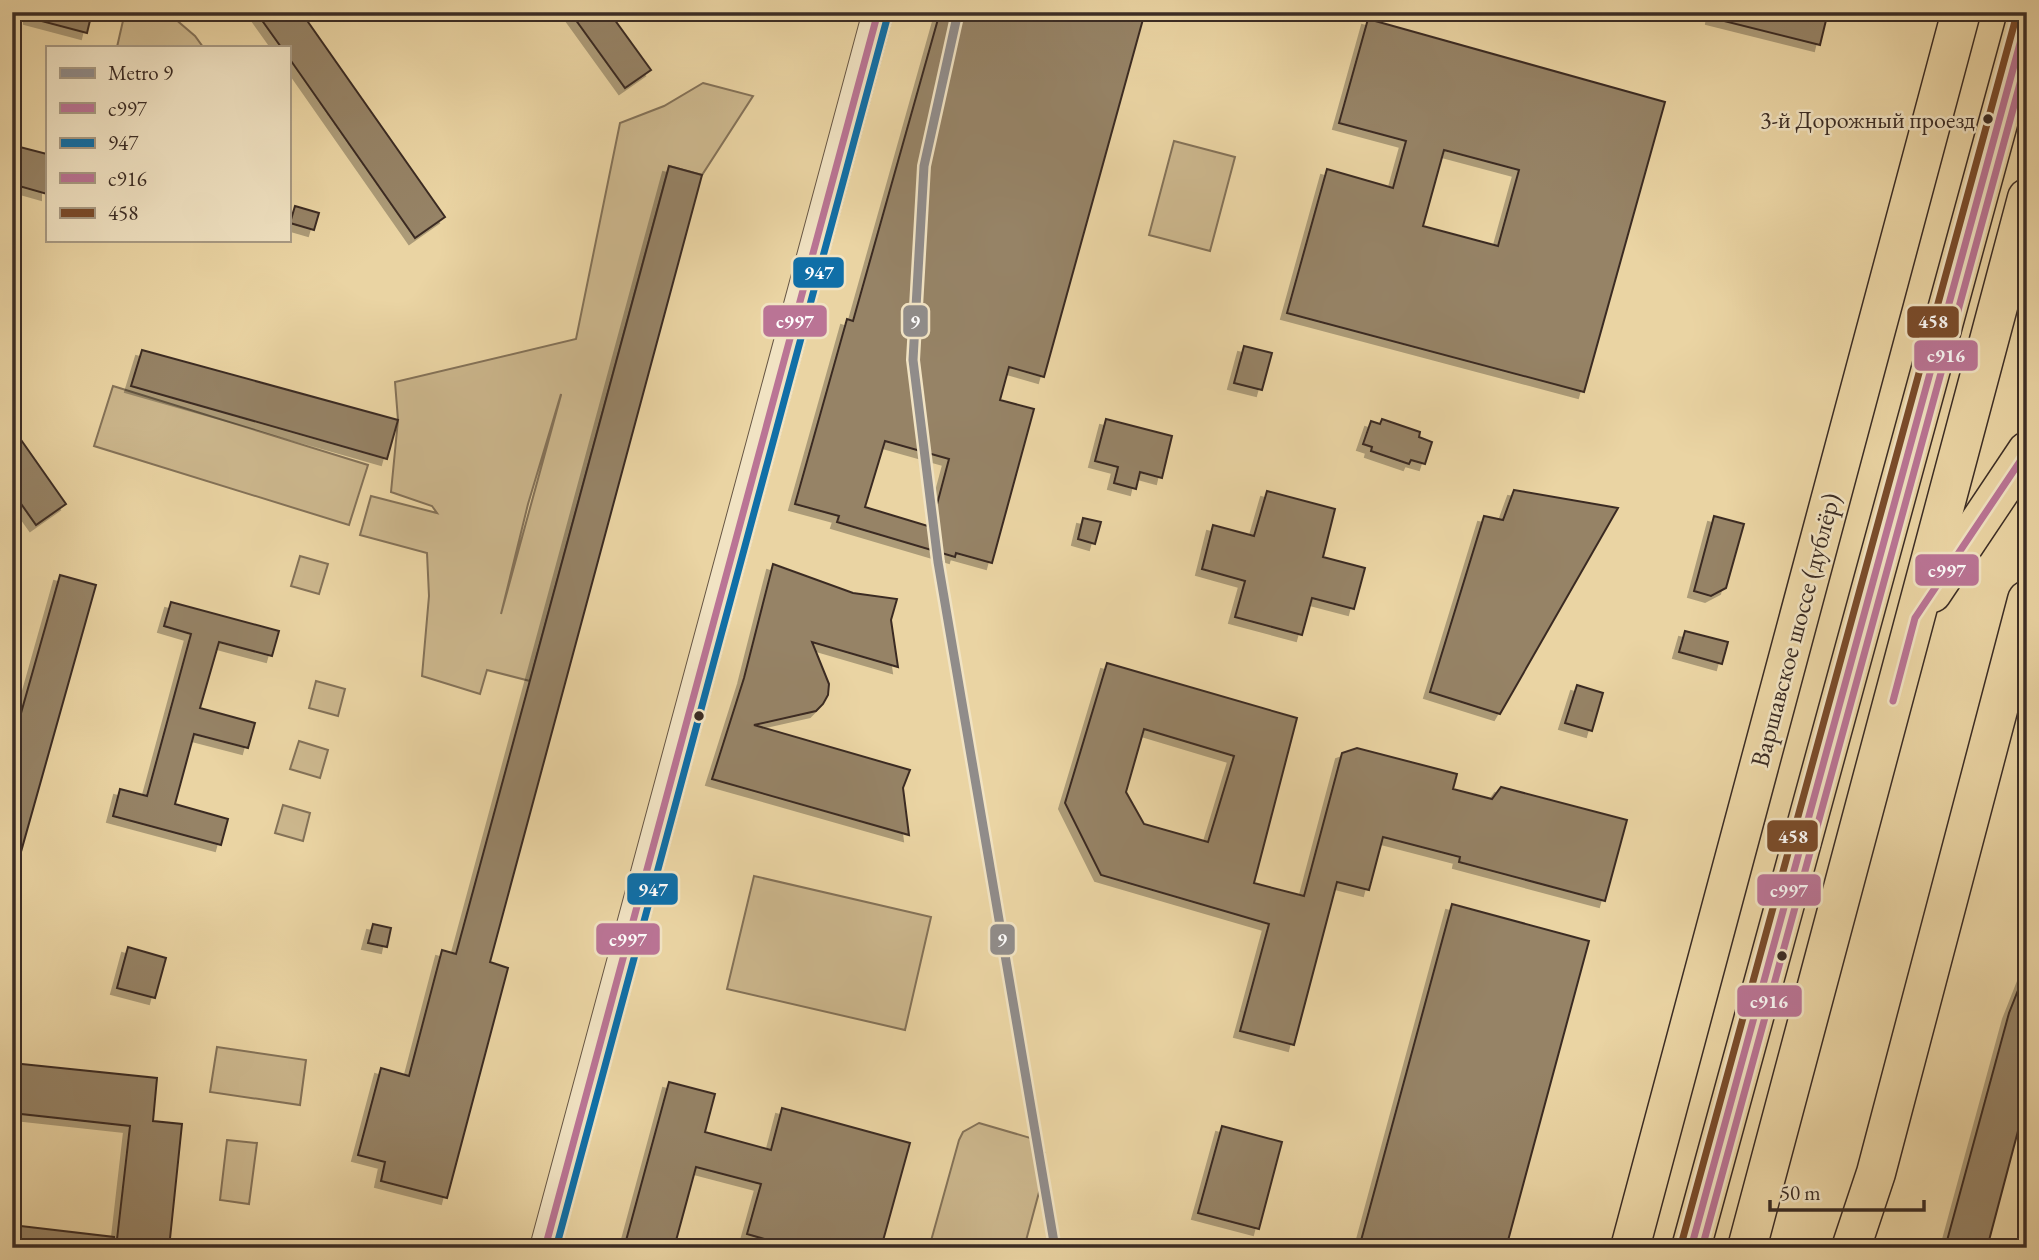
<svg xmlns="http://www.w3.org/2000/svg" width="2039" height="1260" viewBox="0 0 2039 1260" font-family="'EB Garamond',serif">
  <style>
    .green { fill: #ccb78d; stroke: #847258; stroke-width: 2; fill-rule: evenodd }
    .building { fill: #968366; stroke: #3b2c24; stroke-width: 2; fill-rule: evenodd; filter: url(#shadow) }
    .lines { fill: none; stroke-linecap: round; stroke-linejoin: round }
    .minor-casing { stroke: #675644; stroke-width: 32 }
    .major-casing { stroke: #3b2c24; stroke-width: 41 }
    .minor { stroke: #f1e3c3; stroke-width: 30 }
    .major { stroke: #ead4a3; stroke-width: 38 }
    .bus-1-casing { stroke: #f1e3c3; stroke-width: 12 }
    .bus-2-casing { stroke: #f1e3c3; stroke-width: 12 }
    .bus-3-casing { stroke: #f1e3c3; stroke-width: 12 }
    .bus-4-casing { stroke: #f1e3c3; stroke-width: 12 }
    .bus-1 { stroke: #ba7495; stroke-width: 7 }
    .bus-2 { stroke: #106fa7; stroke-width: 7 }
    .bus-3 { stroke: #ba7495; stroke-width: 7 }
    .bus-4 { stroke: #7a4b2a; stroke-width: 7 }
    .metro-1-casing { stroke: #f1e3c3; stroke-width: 14 }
    .metro-1 { stroke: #908c8a; stroke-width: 9 }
    .bus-dot { fill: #3b2c24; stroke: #f1e3c3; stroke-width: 2.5 }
    .labels { text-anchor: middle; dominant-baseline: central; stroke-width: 5; stroke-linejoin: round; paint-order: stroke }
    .bus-label { font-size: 24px; fill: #3b2c24; stroke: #f1e3c3; text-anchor: end }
    .street-label { font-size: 26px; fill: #3b2c24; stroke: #f1e3c3 }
    .line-badge { stroke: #f1e3c3; stroke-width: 2.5 }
    .badge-label { font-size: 19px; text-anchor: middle; font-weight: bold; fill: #fff }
  </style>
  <defs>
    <filter id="shadow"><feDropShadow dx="-6" dy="6" stdDeviation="0" flood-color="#0004"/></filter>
  </defs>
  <rect width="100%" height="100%" fill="#ead4a3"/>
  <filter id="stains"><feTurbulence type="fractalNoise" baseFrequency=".00286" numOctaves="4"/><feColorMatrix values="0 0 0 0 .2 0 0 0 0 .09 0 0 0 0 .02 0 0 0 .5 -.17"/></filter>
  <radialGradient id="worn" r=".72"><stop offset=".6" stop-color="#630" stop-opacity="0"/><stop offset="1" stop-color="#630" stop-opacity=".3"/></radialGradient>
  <!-- green -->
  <g class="green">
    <path d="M125 12H167L195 36 203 47H117Z"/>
    <path d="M703 83 753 96 702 175 669 166 530 681 487 670 480 694 422 676 429 596 427 553 360 535 371 496 437 513 432 506 391 492 398 420 395 382 576 339 620 123 664 106ZM561 394V395L501 614 528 504Z"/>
    <path d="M1174 141 1235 157 1210 251 1149 235Z"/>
    <path d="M113 386 368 465 349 525 94 446Z"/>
    <path d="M300 556 328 564 319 594 291 586Z"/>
    <path d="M316 681 345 689 338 716 309 708Z"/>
    <path d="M299 741 328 750 320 778 290 769Z"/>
    <path d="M283 805 310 813 303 841 275 833Z"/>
    <path d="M754 876 931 917 905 1030 727 989Z"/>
    <path d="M217 1047 306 1060 300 1105 210 1092Z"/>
    <path d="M979 1123 1034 1139 1045 1153V1170L1024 1248H929L959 1140 963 1132Z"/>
    <path d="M227 1140 257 1143 249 1204 220 1200Z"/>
  </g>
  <!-- building -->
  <g class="building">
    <path d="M30 12H92L87 33 30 18Z"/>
    <path d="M256 12H301L445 217 415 238 289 58V47H281Z"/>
    <path d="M570 12H609L651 70 625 88Z"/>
    <path d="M940 12H1145L1044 377 1009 367 1000 400 1034 409 992 563 956 553 955 557 837 522 839 516 795 504 847 319 853 321ZM885 441 949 459 931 527 865 507Z"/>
    <path d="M1713 12H1828L1820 45 1712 18Z"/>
    <path d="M1368 19 1665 102 1584 392 1287 313 1327 169 1393 188 1406 141 1339 123ZM1444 150 1519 170 1498 246 1423 226Z"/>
    <path d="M12 145 47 154V194L12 184Z"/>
    <path d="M669 166 702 175 490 962 508 968 447 1198 381 1181 385 1162 358 1155 381 1068 409 1076 442 950 456 954Z"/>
    <path d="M295 206 319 213 314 230 290 223Z"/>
    <path d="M1244 346 1272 353 1262 390 1234 383Z"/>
    <path d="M142 350 398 420 387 459 131 386Z"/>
    <path d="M1106 419 1172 436 1162 478 1140 472 1136 489 1114 483 1118 467 1095 461Z"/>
    <path d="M1382 419 1420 432 1419 437 1432 442 1425 464 1411 460 1409 464 1371 451 1372 447 1363 444 1371 421 1380 424Z"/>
    <path d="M12 427 66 504 36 525 12 491Z"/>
    <path d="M1514 490 1618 508 1500 714 1430 692 1484 516 1503 520Z"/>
    <path d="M1267 491 1335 509 1323 557 1365 568 1354 609 1312 598 1302 635 1235 617 1245 581 1202 569 1213 525 1254 536Z"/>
    <path d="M1714 516 1744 524 1726 588 1711 596 1694 591Z"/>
    <path d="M1083 518 1101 522 1095 544 1078 539Z"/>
    <path d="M773 564 853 593 897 599 891 620 898 667 812 642 829 684 828 695 823 704 816 711 754 725 910 770 903 788 909 835 712 779 744 678Z"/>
    <path d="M60 575 96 585 17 866 12 865V745Z"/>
    <path d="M171 602 279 631 272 656 219 642 200 708 255 723 248 748 194 734 175 804 228 819 221 845 113 816 120 789 147 796 191 634 164 626Z"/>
    <path d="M1685 631 1728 642 1722 664 1679 652Z"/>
    <path d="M1107 663 1297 718 1254 883 1304 896 1342 753 1357 748 1457 774 1453 789 1492 799 1501 787 1627 820 1605 901 1459 862 1460 857 1383 837 1369 890 1337 882 1294 1045 1240 1031 1269 924 1101 875 1065 803ZM1144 729 1234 756 1208 842 1144 824 1126 792Z"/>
    <path d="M1577 685 1603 693 1592 731 1565 723Z"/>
    <path d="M1452 904 1589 941 1506 1248H1359Z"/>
    <path d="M373 924 391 928 387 947 368 943Z"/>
    <path d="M128 947 166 958 155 998 117 988Z"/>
    <path d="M2026 970 2027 1097 1987 1248H1945L2009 1013Z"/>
    <path d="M12 1063 157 1078 153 1121 182 1124 169 1248H116L130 1126 12 1113Z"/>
    <path d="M669 1082 715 1094 705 1132 771 1150 782 1108 910 1143 881 1248H796L747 1234 761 1184 696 1167 674 1248H624Z"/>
    <path d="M1222 1126 1282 1142 1259 1229 1198 1213Z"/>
    <path d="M12 1225 114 1237V1248H12Z"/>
  </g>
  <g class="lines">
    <!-- minor casing -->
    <g class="minor-casing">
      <path id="minor" d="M545 1248 878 12"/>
    </g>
    <!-- major casing -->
    <g class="major-casing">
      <g id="major">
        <path d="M1932 593 2027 451"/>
        <path d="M1630 1248 1961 12"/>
        <path d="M1691 1248 2027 17"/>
        <path d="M1747 1248 2027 198"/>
        <path d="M1851 1248 1876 1173 2027 600"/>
      </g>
    </g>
    <!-- minor -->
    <use href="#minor" class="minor"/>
    <!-- major -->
    <use href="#major" class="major"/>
    <!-- bus-1 casing -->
    <g class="bus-1-casing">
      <g id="bus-1">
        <path d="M1893 701 1915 618 2027 451"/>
        <path d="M545 1248 878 12"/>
        <path d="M1691 1248 2027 18"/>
      </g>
    </g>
    <!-- bus-2 casing -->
    <g class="bus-2-casing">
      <path id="bus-2" d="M556 1248 888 15"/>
    </g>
    <!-- bus-3 casing -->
    <g class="bus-3-casing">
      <path id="bus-3" d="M1702 1248 2027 58"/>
    </g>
    <!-- bus-4 casing -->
    <g class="bus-4-casing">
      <path id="bus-4" d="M1681 1245 2017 14"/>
    </g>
    <!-- bus-1 -->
    <use href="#bus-1" class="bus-1"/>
    <!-- bus-2 -->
    <use href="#bus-2" class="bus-2"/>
    <!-- bus-3 -->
    <use href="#bus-3" class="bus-3"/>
    <!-- bus-4 -->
    <use href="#bus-4" class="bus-4"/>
    <!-- metro-1 casing -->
    <g class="metro-1-casing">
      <path id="metro-1" d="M958 12 924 166 913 360 938 562 1055 1248"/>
    </g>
    <!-- metro-1 -->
    <use href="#metro-1" class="metro-1"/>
  </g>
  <!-- markers -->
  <g class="bus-dot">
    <circle cx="1988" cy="119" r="6"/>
    <circle cx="699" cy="716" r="6"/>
    <circle cx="1782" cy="956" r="6"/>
  </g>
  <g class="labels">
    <!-- bus labels -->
    <g class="bus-label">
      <text x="1975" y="119">3-й Дорожный проезд</text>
    </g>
    <!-- street labels -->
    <g class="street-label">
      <text transform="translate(1795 630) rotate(-75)">Варшавское шоссе (дублёр)</text>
    </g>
  </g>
  <g class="line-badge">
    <rect x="792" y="256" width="53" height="33" rx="7" fill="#106fa7"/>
    <rect x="902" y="304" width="27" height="34" rx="7" fill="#908c8a"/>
    <rect x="762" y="304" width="66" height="34" rx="7" fill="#ba7495"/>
    <rect x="1906" y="305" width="54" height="34" rx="7" fill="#7a4b2a"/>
    <rect x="1913" y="339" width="66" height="33" rx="7" fill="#ba7495"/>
    <rect x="1914" y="553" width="66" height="34" rx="7" fill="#ba7495"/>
    <rect x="1766" y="819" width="53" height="34" rx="7" fill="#7a4b2a"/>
    <rect x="626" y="872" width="53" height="34" rx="7" fill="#106fa7"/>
    <rect x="1756" y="873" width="66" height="34" rx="7" fill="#ba7495"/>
    <rect x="595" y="922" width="66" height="34" rx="7" fill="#ba7495"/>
    <rect x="989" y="923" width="27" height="33" rx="7" fill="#908c8a"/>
    <rect x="1736" y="984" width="67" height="34" rx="7" fill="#ba7495"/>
  </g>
  <g class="badge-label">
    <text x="819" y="279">947</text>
    <text x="915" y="328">9</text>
    <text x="795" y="328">с997</text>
    <text x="1933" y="328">458</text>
    <text x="1946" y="362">с916</text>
    <text x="1947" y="577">с997</text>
    <text x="1793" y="843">458</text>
    <text x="653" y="896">947</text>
    <text x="1789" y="897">с997</text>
    <text x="628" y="946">с997</text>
    <text x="1002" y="946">9</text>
    <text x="1769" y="1008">с916</text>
  </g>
  <!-- margin -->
  <rect width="2039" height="1260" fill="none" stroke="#ead4a3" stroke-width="42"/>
  <rect x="14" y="14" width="2011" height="1232" fill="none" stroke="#3b2c24" stroke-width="3.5"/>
  <rect x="21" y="21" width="1997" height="1218" fill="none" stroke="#3b2c24" stroke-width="2"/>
  <!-- legend -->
  <rect x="46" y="46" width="245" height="196" fill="#f1e3c3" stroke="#a89a83" stroke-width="2"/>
  <rect x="60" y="68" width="35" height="10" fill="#908c8a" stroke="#a89a83" stroke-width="2"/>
  <text x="108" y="80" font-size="21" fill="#3b2c24">Metro 9</text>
  <rect x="60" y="103" width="35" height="10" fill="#ba7495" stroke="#a89a83" stroke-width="2"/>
  <text x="108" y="116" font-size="21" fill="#3b2c24">с997</text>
  <rect x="60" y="138" width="35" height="10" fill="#106fa7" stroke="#a89a83" stroke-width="2"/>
  <text x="108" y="150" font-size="21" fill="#3b2c24">947</text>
  <rect x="60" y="173" width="35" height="10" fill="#ba7495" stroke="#a89a83" stroke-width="2"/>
  <text x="108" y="186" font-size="21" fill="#3b2c24">с916</text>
  <rect x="60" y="208" width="35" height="10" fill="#7a4b2a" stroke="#a89a83" stroke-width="2"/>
  <text x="108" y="220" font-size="21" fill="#3b2c24">458</text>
  <!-- scale -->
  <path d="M1770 1200v10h154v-10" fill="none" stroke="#3b2c24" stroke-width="3.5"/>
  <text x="1780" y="1200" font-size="21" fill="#3b2c24" stroke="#f1e3c3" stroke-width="5" paint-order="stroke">50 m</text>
  <rect width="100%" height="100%" filter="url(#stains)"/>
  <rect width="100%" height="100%" fill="url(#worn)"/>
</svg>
